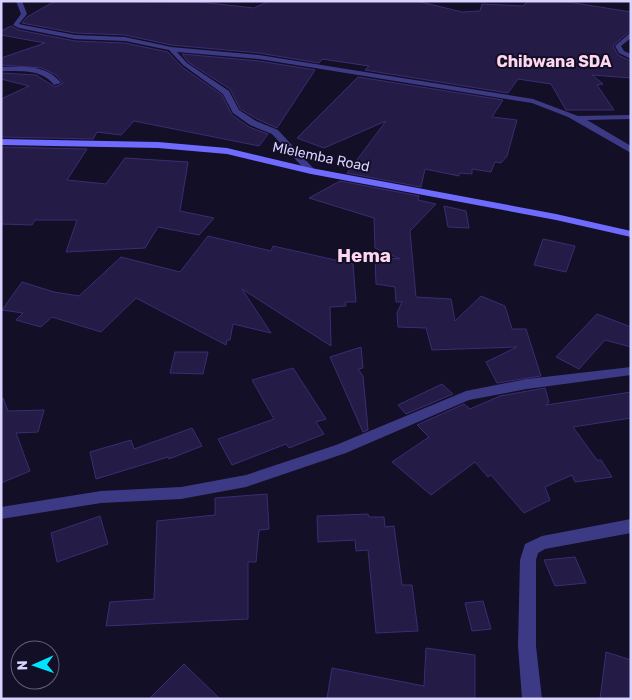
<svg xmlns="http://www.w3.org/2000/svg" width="632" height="700" viewBox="0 0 632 700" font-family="Rubik,sans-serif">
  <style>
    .building { fill: #241b47; stroke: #3b2d73 }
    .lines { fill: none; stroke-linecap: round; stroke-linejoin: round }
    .street { fill: #3d3a85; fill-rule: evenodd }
    .secondary { fill: #6f6bff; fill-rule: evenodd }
    .labels { text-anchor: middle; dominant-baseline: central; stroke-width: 4; stroke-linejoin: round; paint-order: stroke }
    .far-street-label { font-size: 14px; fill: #d9d4ff; stroke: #130f26 }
    .far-quarter-label { font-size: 16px; font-weight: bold; fill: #ffd6f0; stroke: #130f26 }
    .quarter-label { font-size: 19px; font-weight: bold; fill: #ffd6f0; stroke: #130f26 }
  </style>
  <rect width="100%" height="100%" fill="#130f26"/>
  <!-- building -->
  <g class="building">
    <path d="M55 1 200 2 254 8 269 1H417L462 12 480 11 482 4 523 6 528 1H562L631 12V30L613 46 618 55 631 61V78L592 75 603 84 597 85 614 110H566L551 84 518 79 508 93 365 70 369 66 322 59 319 63 259 53 171 45 125 35 75 33 22 23 27 17Z"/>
    <path d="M11 26 19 30 75 41 125 43 168 52 182 67 222 95 232 115 249 127 268 134 259 146 134 121 121 135 97 132 93 139 1 137V99L29 86 1 79V73L36 75 55 87 63 83 56 75 42 68 1 65V58L45 43 1 35V31Z"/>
    <path d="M182 54 259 61 315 70 277 128 257 119 240 109 230 89 188 62Z"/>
    <path d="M358 77 503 100 492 117 517 120 507 156 501 163 495 162 491 172 472 169V174L459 173V176L425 169 421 187 347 173 386 121 324 148 297 138Z"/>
    <path d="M1 147 87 149 67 180 106 184 125 158 188 162 180 211 214 218 199 235 158 227 145 248 66 252 77 220H35L32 225 1 224Z"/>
    <path d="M340 181 419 196 418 200 436 204 410 231 416 297 451 299 455 321 481 296 505 306 512 329H526L541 376 497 383 486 362 517 347 432 350 426 328 398 327 397 313 402 302H396L395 287 376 284 375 257 400 259 375 248 374 218 309 198Z"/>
    <path d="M444 206 466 211 469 228 448 227Z"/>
    <path d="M208 236 271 251 273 246 353 264 356 302H345L346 306 330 307 331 346 242 289 271 333 233 324 230 340H227L226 345 136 298 101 332 52 317 41 327 16 320 23 313 2 310 22 282 54 292 79 296 121 257 180 272Z"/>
    <path d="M543 239 575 246 566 272 534 265Z"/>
    <path d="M597 314 631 327V347L605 340 579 369 556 357Z"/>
    <path d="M361 347 363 368 358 369 363 376 368 430 363 432 330 357Z"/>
    <path d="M175 352H208L203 374 170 373Z"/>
    <path d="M293 368 326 419 316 422 324 434 289 448 286 444 232 465 218 439 274 419 252 380Z"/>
    <path d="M442 384 453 394 406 414 398 405Z"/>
    <path d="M545 388 549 402 546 405 631 392V418L573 427 597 460H601L612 477 575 482 572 475 545 487 550 500 524 513 491 475 488 477 475 462 431 495 392 462 429 437 417 425 464 404 470 409 500 396Z"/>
    <path d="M3 398 8 411 44 410 38 432 16 433 30 471 1 483V399Z"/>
    <path d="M192 428 202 446 169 459 168 457 96 479 90 452 131 440 134 449Z"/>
    <path d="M267 494 269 529 259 530 256 562H248V619L106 626 110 602 154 599 157 521 215 515V498Z"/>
    <path d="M368 514 369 517H384L385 527 394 526 402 585H412L418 631 376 633 368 550 356 551 355 540 318 542 317 516Z"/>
    <path d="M100 516 108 544 57 562 51 533Z"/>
    <path d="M575 557 586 583 555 586 544 560Z"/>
    <path d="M483 601 491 629 472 631 465 603Z"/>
    <path d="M426 648 475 655V699H327L332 668 424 686Z"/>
    <path d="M606 652 631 660V699H600Z"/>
    <path d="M184 664 220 699H149Z"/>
  </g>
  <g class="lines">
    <!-- street -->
    <g class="street">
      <path d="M16 1H22L27 14 19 24 23 25 75 35 125 37 171 47 259 55 533 99 578 116 631 115V119L587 120 631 146V153L568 117 532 103 259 59 177 52 187 63 229 91 239 110 256 121 278 130 314 169 315 171 311 174 308 173 272 134 250 125 233 113 223 94 183 65 169 50 125 41 75 39 19 28 13 25 21 14Z"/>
      <path d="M631 32V38L621 46 624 51 631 54V59L619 53 615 46Z"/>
      <path d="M1 67C23 67 46 64 61 83L54 85C41 68 20 72 1 71Z"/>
      <path d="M631 367V375L527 389 469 400 346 453 246 487 181 499 101 503 1 519V507L101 491 181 487 246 475 336 445 466 391 527 379Z"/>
      <path d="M631 519V533L545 549 538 553 536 560V646L542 699H522L518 646 520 560 525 544 542 536Z"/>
    </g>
    <!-- secondary -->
    <path class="secondary" d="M1 139 158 142 227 148 311 168 556 214 631 231V237L556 220 311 174 227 154 158 148 1 145Z"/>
  </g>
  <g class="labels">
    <!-- far-street labels -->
    <g class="far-street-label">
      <text transform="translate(321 157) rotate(12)">Mlelemba Road</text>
    </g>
    <!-- far-quarter labels -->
    <g class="far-quarter-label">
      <text x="554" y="61">Chibwana SDA</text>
    </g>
    <!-- quarter labels -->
    <g class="quarter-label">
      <text x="364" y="255">Hema</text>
    </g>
  </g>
  <!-- border -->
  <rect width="632" height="700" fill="none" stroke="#d9d4ff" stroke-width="5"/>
  <!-- north arrow -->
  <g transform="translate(35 665) rotate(268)"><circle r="24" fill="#130f26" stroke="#625e7d"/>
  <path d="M0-4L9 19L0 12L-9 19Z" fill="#00e5ff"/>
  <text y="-8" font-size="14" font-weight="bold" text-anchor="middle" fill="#d9d4ff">N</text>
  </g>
</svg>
